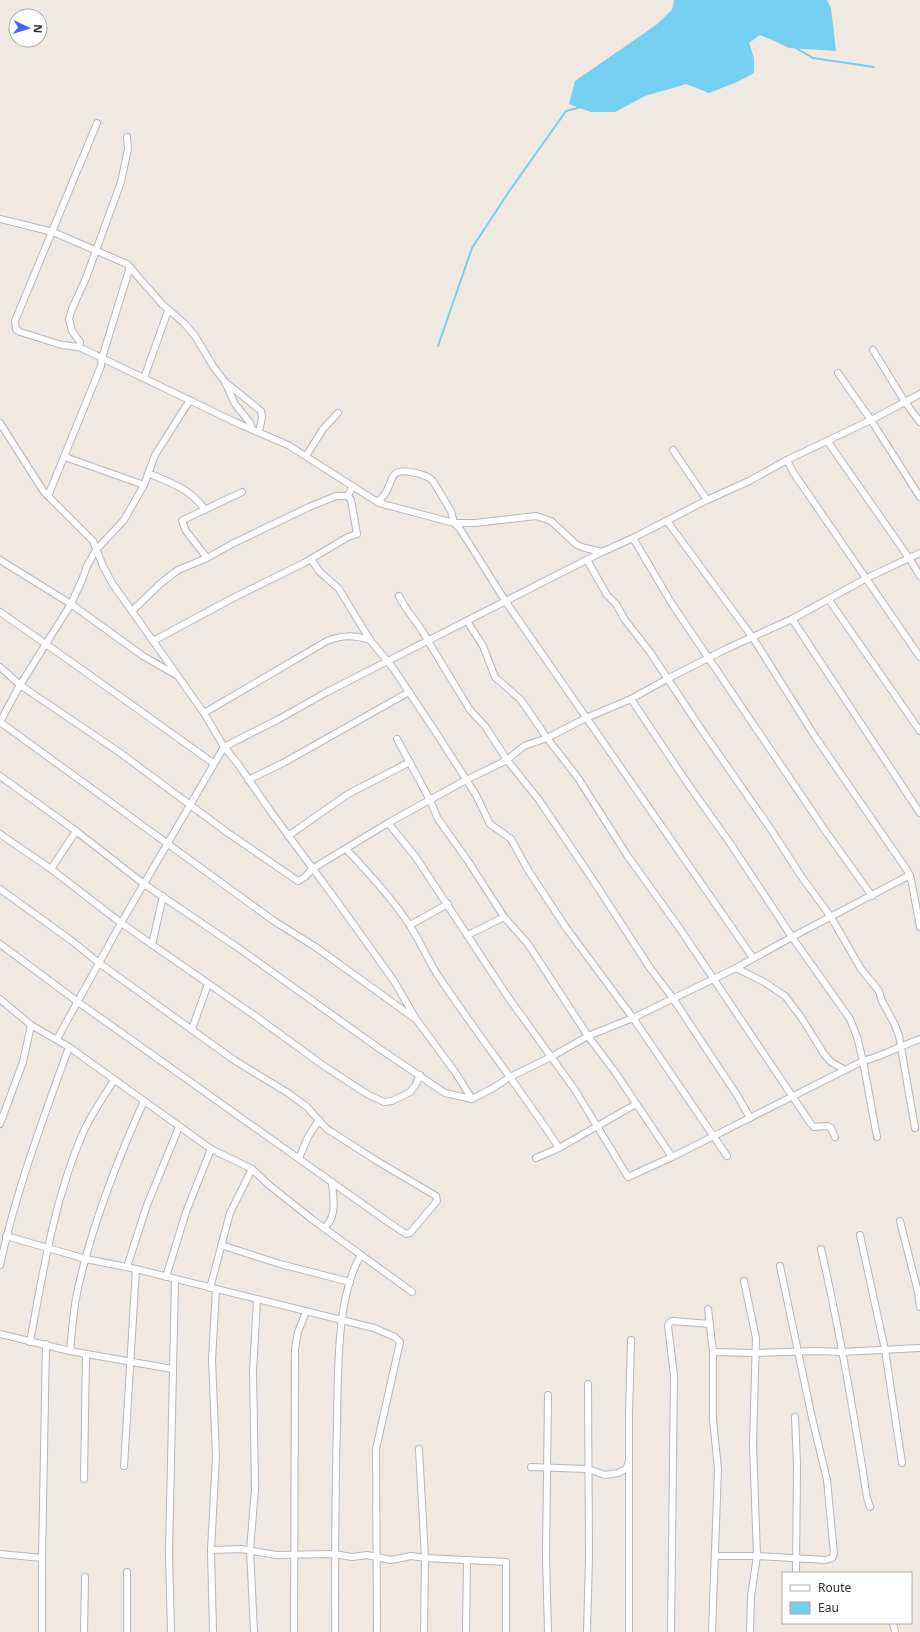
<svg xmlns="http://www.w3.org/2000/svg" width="920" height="1632" viewBox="0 0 920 1632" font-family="'Noto Sans',sans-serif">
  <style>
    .water { fill: #75cff0 }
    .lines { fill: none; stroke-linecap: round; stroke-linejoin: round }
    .stream { stroke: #75cff0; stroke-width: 2 }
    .minor-casing { stroke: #b4b7c1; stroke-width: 8 }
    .minor { stroke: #fff; stroke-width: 6 }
  </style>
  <rect width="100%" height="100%" fill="#efe9e1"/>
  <!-- water -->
  <path class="water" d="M674 0H827L831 8 836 51 789 48 772 40 760 35 749 43 754 58V73L737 82 709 93 686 84 645 96 615 112H591L569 104 575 81 656 25 672 10Z"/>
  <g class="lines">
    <!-- stream -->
    <g class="stream">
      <path d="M796 48 813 58 874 67"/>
      <path d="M438 346 472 248 508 193 566 111 581 107"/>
    </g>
    <!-- minor casing -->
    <g class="minor-casing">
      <g id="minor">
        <path d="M97 123 15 321 16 329 20 332 62 345 79 347 239 424 288 445 379 503 454 523H475L536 516 551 521 577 545 585 548 602 552 633 538 707 500 749 481 787 460 871 420 920 394"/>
        <path d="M0 219 53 232 127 264 162 304 184 323 195 336 213 366 225 382 261 411 262 417 259 432"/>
        <path d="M79 347 80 342 72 331 69 319 72 309 86 278 121 182 128 149 127 137"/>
        <path d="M873 350 905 402 920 422"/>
        <path d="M838 373 871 420 920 497"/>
        <path d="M144 378 168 311"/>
        <path d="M225 382 235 404 250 423 252 429"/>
        <path d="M0 423 44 492 93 541 103 566 112 583 204 713 224 747 121 923 57 1039"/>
        <path d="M828 442 909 558 920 576"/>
        <path d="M673 450 707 500"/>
        <path d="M306 456 323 429 338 413"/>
        <path d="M65 457 144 485"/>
        <path d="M787 460 793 472 920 657"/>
        <path d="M148 473C171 483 191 489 205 510"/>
        <path d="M48 496 101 366 102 358 130 267"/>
        <path d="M377 502C398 487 382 465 416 473 423 475 429 476 433 481L451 511 454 523 460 529 506 602 753 958"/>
        <path d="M667 521 753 638 816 738 907 870 911 879 920 927"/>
        <path d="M633 538 672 604 824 829 872 896"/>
        <path d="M207 558 186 531 182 521 183 520 242 492"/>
        <path d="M311 559 319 571 339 589 370 640 393 668 435 731 476 795 490 824 511 839 528 870 567 929 633 1018 727 1156"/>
        <path d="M0 560 71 604 143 656 176 675"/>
        <path d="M587 560 607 595 616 604 625 620 650 652 699 726 772 831 801 876 831 917 861 969 879 991 882 1001 895 1025 899 1036 915 1128"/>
        <path d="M399 596C406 612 420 624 428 641L470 710 485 726 507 760 539 800 591 877 650 968 672 997 709 1053 737 1095 750 1118"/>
        <path d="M829 600 920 731"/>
        <path d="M132 611 161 583 178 570 207 558 232 544 309 507 336 496H348"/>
        <path d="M0 612C72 662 142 712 213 763"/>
        <path d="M792 619 920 813"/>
        <path d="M467 621 483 646 495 677 521 700 547 738 578 778 627 855 680 929 811 1124 814 1127 827 1126 831 1128 835 1137"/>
        <path d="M153 641 233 598 304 563 348 537 357 534 351 500 348 496 352 487"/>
        <path d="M0 667 20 685 119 752 228 833 298 881 305 877 312 869 388 823 466 780 507 760 524 746 547 738 586 718 631 699 667 679 726 649 792 619 867 578 920 553"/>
        <path d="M631 699 690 787 730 843 792 937 850 1019 857 1037 863 1061 877 1137"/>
        <path d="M204 713 327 641C342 635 354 635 370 640"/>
        <path d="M0 722 274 921 317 948 414 1018"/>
        <path d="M0 722 20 685 71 604 82 580 87 566 96 550 124 520 144 485 155 455 190 400"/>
        <path d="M397 739 430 800 438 819 468 861 504 917 528 944 588 1036 615 1072 672 1157"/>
        <path d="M0 776 76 831 144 884 237 947 380 1049 445 1093 472 1099 493 1088 510 1077 551 1057 588 1036 633 1018 736 968 792 937 910 875"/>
        <path d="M248 780 283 763 409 692"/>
        <path d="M388 823 415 856 508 997 575 1090 628 1177 672 1157 863 1061C883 1056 900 1046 920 1039"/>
        <path d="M0 834 51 869 121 923 258 1018 324 1066 367 1094 384 1102 392 1101 410 1092 415 1086 420 1075"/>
        <path d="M288 836 348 794 410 762"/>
        <path d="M346 849C368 872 393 899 410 926 420 941 427 958 437 974 476 1033 520 1088 559 1148"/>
        <path d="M51 869 76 831"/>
        <path d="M0 889 72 941 99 963 234 1060 288 1093 307 1107 323 1125 327 1129 377 1161 436 1196 437 1201 410 1233 406 1234 388 1222 78 1002 0 944"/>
        <path d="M410 925 448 904"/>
        <path d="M468 935 504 917"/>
        <path d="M152 945 163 896"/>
        <path d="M736 968 764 982 785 996 801 1017 824 1054 831 1062 845 1070"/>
        <path d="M0 999 31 1025 69 1047 211 1149 252 1169 269 1185 313 1220 412 1292"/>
        <path d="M192 1029 208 984"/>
        <path d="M472 1099 455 1072 416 1019 394 981 336 900 271 812 238 764 224 747 279 719 327 692 602 552"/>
        <path d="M0 1124 23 1062 31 1025"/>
        <path d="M299 1158 308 1137 319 1120"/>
        <path d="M536 1158 559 1148 636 1104"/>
        <path d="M900 1221 918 1292 920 1307"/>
        <path d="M324 1228C338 1216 333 1198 332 1182"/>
        <path d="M860 1235 885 1350 902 1463"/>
        <path d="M6 1236 86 1259 136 1269 374 1328 395 1337 400 1342 376 1449 377 1632"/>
        <path d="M221 1245 280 1264 350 1282"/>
        <path d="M821 1249C840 1331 854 1414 867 1498L870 1507"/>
        <path d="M0 1265C16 1191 43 1119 69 1047"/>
        <path d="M127 1267 147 1205 179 1127"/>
        <path d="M166 1277 186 1212 211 1149"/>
        <path d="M744 1281 756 1338 753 1445 757 1556 751 1596 750 1632"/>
        <path d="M210 1288 230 1213 252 1169"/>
        <path d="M708 1309 713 1352V1420L718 1469 712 1632"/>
        <path d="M0 1334 70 1351 172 1369"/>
        <path d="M30 1342C43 1272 54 1201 82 1135 90 1116 103 1098 114 1080"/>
        <path d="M70 1351C72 1332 73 1312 77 1293 91 1227 116 1163 144 1101"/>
        <path d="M713 1352 754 1353 818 1351 841 1352 920 1348"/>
        <path d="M548 1395 546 1556 548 1632"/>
        <path d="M795 1417 797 1465 796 1573"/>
        <path d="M419 1449 425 1558 424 1632"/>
        <path d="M124 1466 136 1269"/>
        <path d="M531 1467 588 1469 605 1475 618 1473 626 1469 629 1462"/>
        <path d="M84 1479 86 1354"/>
        <path d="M211 1550 241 1549 276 1555 334 1554 352 1557 367 1555 391 1560 411 1556 425 1558 506 1562V1632"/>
        <path d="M0 1554 42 1558"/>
        <path d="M715 1556H757L826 1560 832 1558 834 1554 827 1480 812 1418 780 1266"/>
        <path d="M127 1572V1632"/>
        <path d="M893 1623 895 1632"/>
        <path d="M42 1632V1558L46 1344"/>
        <path d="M84 1632 85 1577"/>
        <path d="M171 1632 169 1553 175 1279"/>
        <path d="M213 1632 211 1550 216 1456 212 1360 216 1289"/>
        <path d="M254 1632 250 1550 255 1489 253 1371 257 1300"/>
        <path d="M294 1632 295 1349 298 1332 306 1312"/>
        <path d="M335 1632C335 1563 335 1494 337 1425 338 1376 336 1296 361 1255"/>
        <path d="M466 1632 467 1560"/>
        <path d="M587 1632 589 1557 588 1384"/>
        <path d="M629 1632V1414L631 1340"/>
        <path d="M671 1632 674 1375 668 1326 669 1323 672 1321 710 1324"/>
      </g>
    </g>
    <!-- minor -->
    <use href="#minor" class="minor"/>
  </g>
  <!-- legend -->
  <rect x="782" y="1572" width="130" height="52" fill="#ffffff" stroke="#ababab"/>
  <rect x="790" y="1585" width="20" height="6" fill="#ffffff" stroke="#ababab"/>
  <text x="818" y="1592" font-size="12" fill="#2e2e2e">Route</text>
  <rect x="790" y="1602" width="20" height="12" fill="#75cff0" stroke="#ababab"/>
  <text x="818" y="1612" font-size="12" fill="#2e2e2e">Eau</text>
  <!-- north arrow -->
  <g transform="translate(28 28) rotate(94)"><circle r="19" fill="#ffffff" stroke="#ababab"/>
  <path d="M0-3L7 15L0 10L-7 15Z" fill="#4264fb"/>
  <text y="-6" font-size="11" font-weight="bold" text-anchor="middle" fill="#2e2e2e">N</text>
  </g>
</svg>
